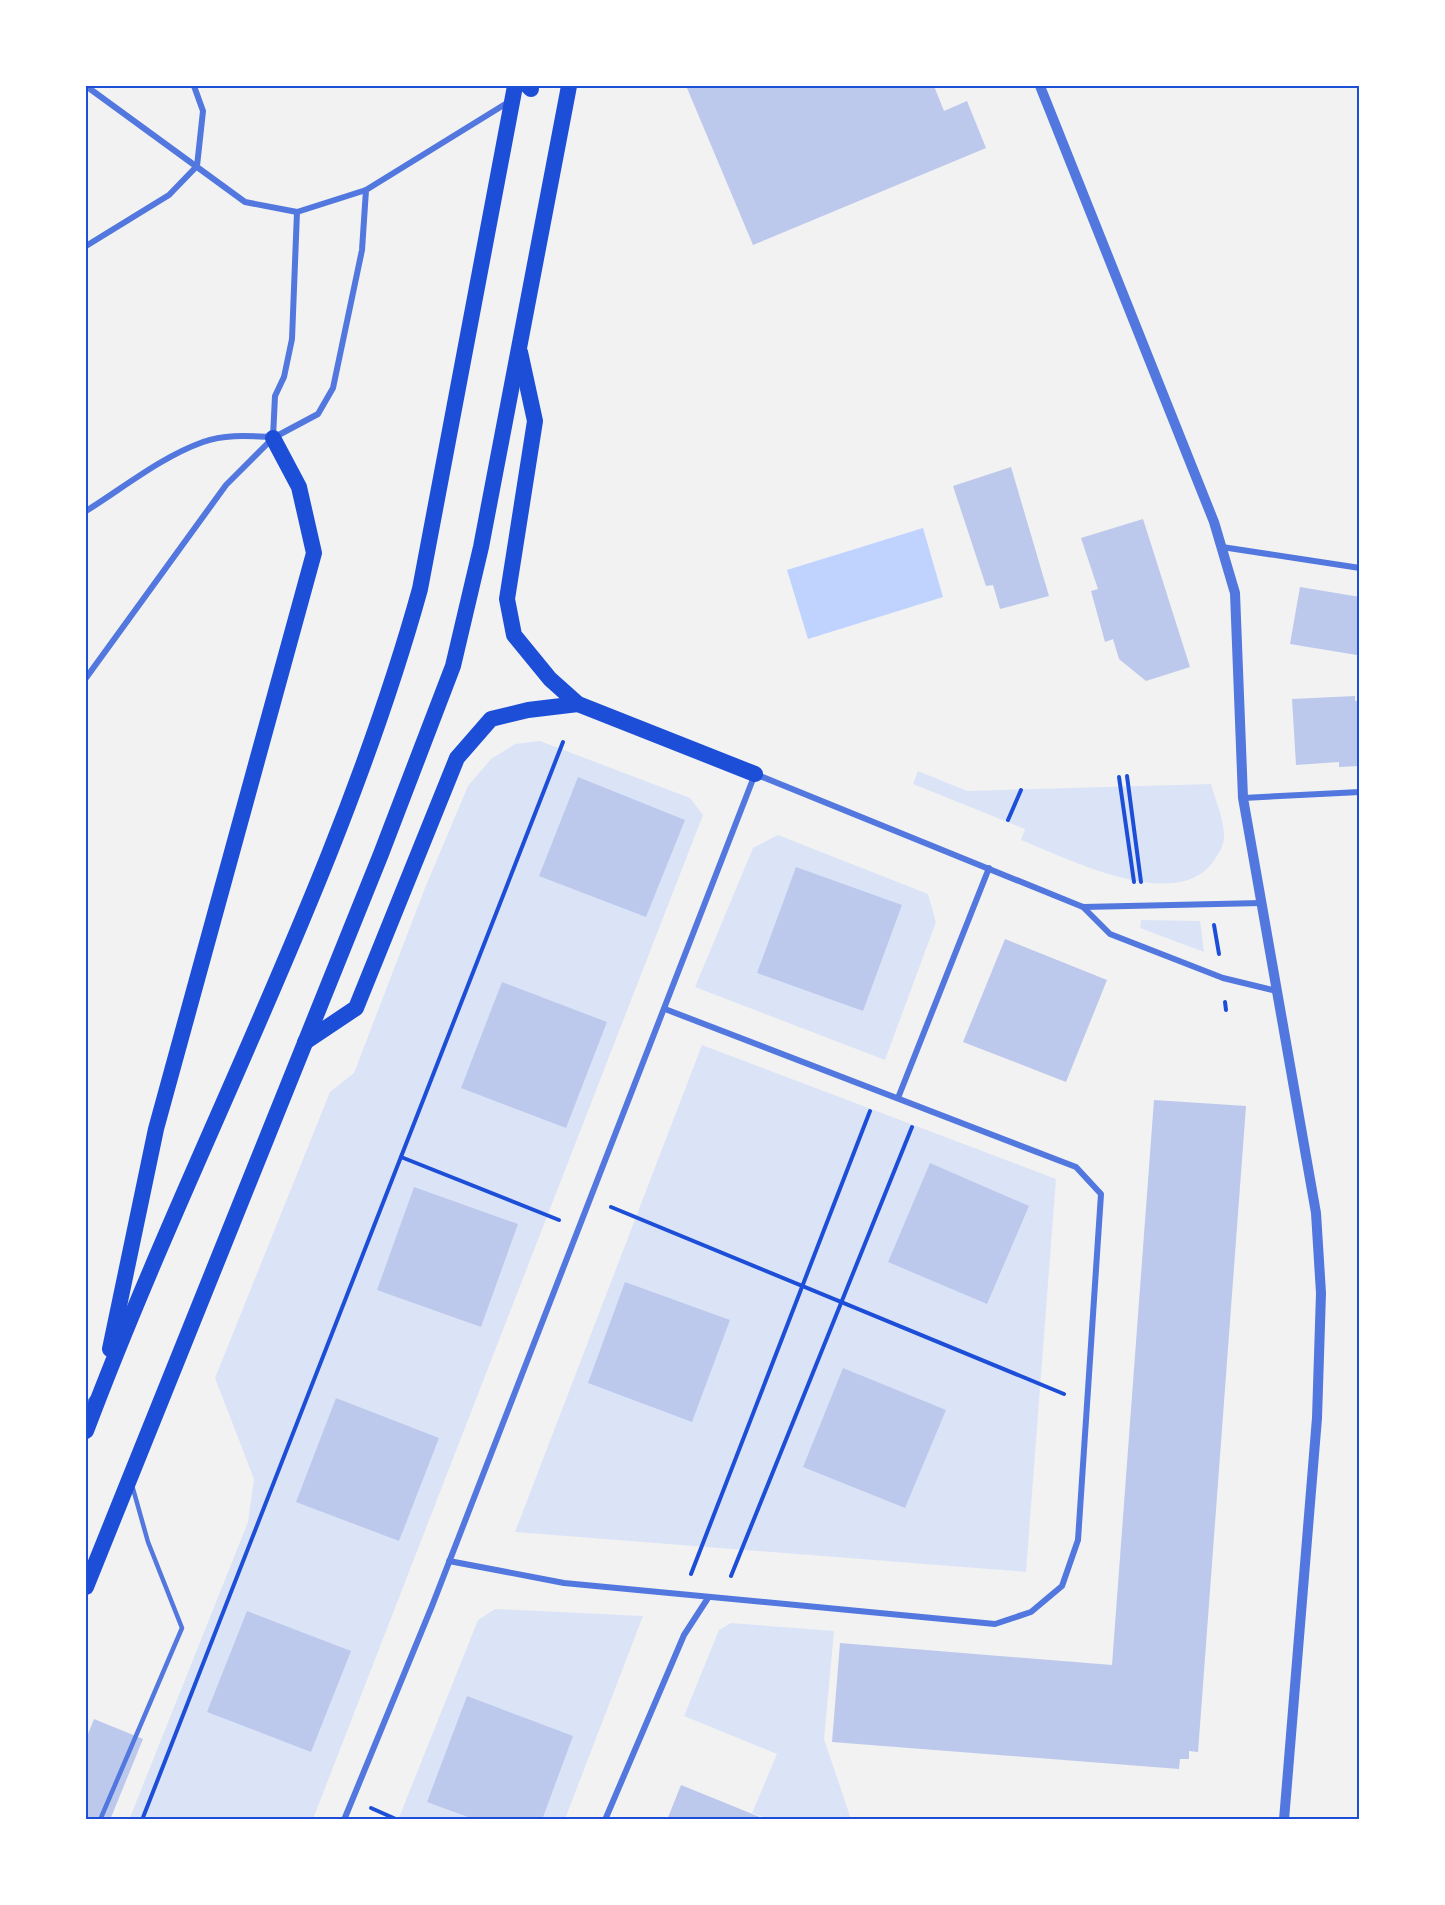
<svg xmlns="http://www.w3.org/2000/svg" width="1445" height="1905" viewBox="0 0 1445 1905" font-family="Helvetica,sans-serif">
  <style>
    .green { fill: #dbe4f7 }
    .water { fill: #bfd3fe }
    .building { fill: #bdc9ec }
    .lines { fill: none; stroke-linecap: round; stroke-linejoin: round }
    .path { stroke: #1d4ed8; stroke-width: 4 }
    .service { stroke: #5277de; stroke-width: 4.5 }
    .minor { stroke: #5277de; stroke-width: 6 }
    .tertiary { stroke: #5277de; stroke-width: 10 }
    .trunk { stroke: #1d4ed8; stroke-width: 16 }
    .neatline { fill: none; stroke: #1d4ed8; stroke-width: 2 }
  </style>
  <rect width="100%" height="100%" fill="#f2f2f2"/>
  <!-- green -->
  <g class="green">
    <path d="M540 741 690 798 703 815 313 1819 129 1820 248 1522 254 1479 215 1378 330 1092 354 1073 425 888 468 786 491 759 515 744Z"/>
    <path d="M918 771 967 791 1211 784C1215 799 1223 817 1224 833 1225 844 1219 853 1213 862 1175 914 1067 858 1021 840L1025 829 913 784Z"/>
    <path d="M778 835 928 894 936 922 885 1060 695 987 753 848Z"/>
    <path d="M1141 920 1200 921 1204 952 1140 928Z"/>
    <path d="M702 1045 1056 1179 1026 1572 515 1532Z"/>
    <path d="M495 1609 643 1616 565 1819 398 1820 478 1620Z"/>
    <path d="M731 1623 834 1631 824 1739 851 1819H768L752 1813 777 1754 684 1716 719 1630Z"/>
  </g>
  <!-- water -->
  <path class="water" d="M923 528 943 597 808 639 787 570Z"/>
  <!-- building -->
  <g class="building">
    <path d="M692 86H737L738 88 745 86H934L944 111 967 101 986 148 753 245 687 88Z"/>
    <path d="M1011 467 1049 596 1000 609 993 585 986 586 953 486Z"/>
    <path d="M1143 519 1190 667 1146 681 1119 659 1113 639 1105 642 1091 591 1098 589 1081 538Z"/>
    <path d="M1300 587 1360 597 1357 655 1290 644Z"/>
    <path d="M1355 696V701L1360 700V766L1339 767V762L1296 765 1292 699Z"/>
    <path d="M578 777 685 820 646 917 539 876Z"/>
    <path d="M796 867 902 905 863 1011 757 973Z"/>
    <path d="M1005 939 1107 980 1066 1082 963 1042Z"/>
    <path d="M502 982 607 1022 566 1128 461 1088Z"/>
    <path d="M1154 1100 1246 1106 1198 1752 1189 1751V1759H1180L1179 1769 832 1742 840 1643 1112 1665Z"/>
    <path d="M930 1163 1029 1206 987 1304 888 1262Z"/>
    <path d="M414 1187 518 1224 481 1327 377 1290Z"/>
    <path d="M625 1282 730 1320 692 1422 588 1383Z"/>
    <path d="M843 1368 946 1410 905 1508 803 1467Z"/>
    <path d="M336 1398 439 1438 399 1541 296 1502Z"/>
    <path d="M247 1611 351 1651 311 1752 207 1712Z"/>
    <path d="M467 1696 573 1736 542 1820H476L427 1802Z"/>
    <path d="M94 1719 143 1739 110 1820H86V1739Z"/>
    <path d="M681 1785 723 1802 767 1820H667Z"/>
  </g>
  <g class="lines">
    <!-- path -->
    <g class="path">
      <path d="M1127 776 1141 882"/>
      <path d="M1119 777 1134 882"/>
      <path d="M1008 820 1021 790"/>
      <path d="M1214 925 1219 954"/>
      <path d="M1225 1002 1226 1010"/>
      <path d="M401 1157 559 1220"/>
      <path d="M611 1207 1064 1394"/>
      <path d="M691 1574 870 1111"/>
      <path d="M731 1576 912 1127"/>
      <path d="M371 1808 398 1820"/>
      <path d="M142 1820 563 742"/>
    </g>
    <!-- service -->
    <g class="service">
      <path d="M86 1406 92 1398"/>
      <path d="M100 1820 182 1628 148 1542 132 1485"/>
    </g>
    <!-- minor -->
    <g class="minor">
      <path d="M86 86 245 202 297 212 366 190 507 103"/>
      <path d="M86 246 169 195 197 166 203 111 194 86"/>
      <path d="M273 437 275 396 284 377 292 339 297 212"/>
      <path d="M86 511C123 488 161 457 203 442 225 434 249 436 272 437"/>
      <path d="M1222 547 1360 568"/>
      <path d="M86 678 226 485 273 438 318 414 333 388 362 250 366 190"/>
      <path d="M1243 798 1360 792"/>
      <path d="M1083 907 1110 934 1223 978 1277 991"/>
      <path d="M898 1098 989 868"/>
      <path d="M449 1561 564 1583 995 1624 1031 1612 1062 1586 1078 1540 1101 1194 1076 1167 665 1009"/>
      <path d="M344 1820 432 1606 755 774 1083 907 1262 903"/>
      <path d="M605 1820 684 1635 708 1598"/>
    </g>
    <!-- tertiary -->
    <path class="tertiary" d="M1040 86 1214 522 1235 593 1243 798 1316 1213 1321 1293 1317 1418 1284 1820"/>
    <!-- trunk -->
    <g class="trunk">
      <path d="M528 86 531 89"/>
      <path d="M520 352 535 421 507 599 514 635 550 679 578 704 755 774"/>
      <path d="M305 1042 356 1008 457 758 491 719 528 710 578 704"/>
      <path d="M110 1349 156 1129 314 553 299 487 273 438"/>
      <path d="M86 1431C192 1149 339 881 420 589L515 86"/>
      <path d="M86 1587 381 854 453 666 481 547 569 86"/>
    </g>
  </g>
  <!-- border -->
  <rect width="1445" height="1905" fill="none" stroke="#ffffff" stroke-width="174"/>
  <rect x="87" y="87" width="1271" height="1731" class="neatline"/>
</svg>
